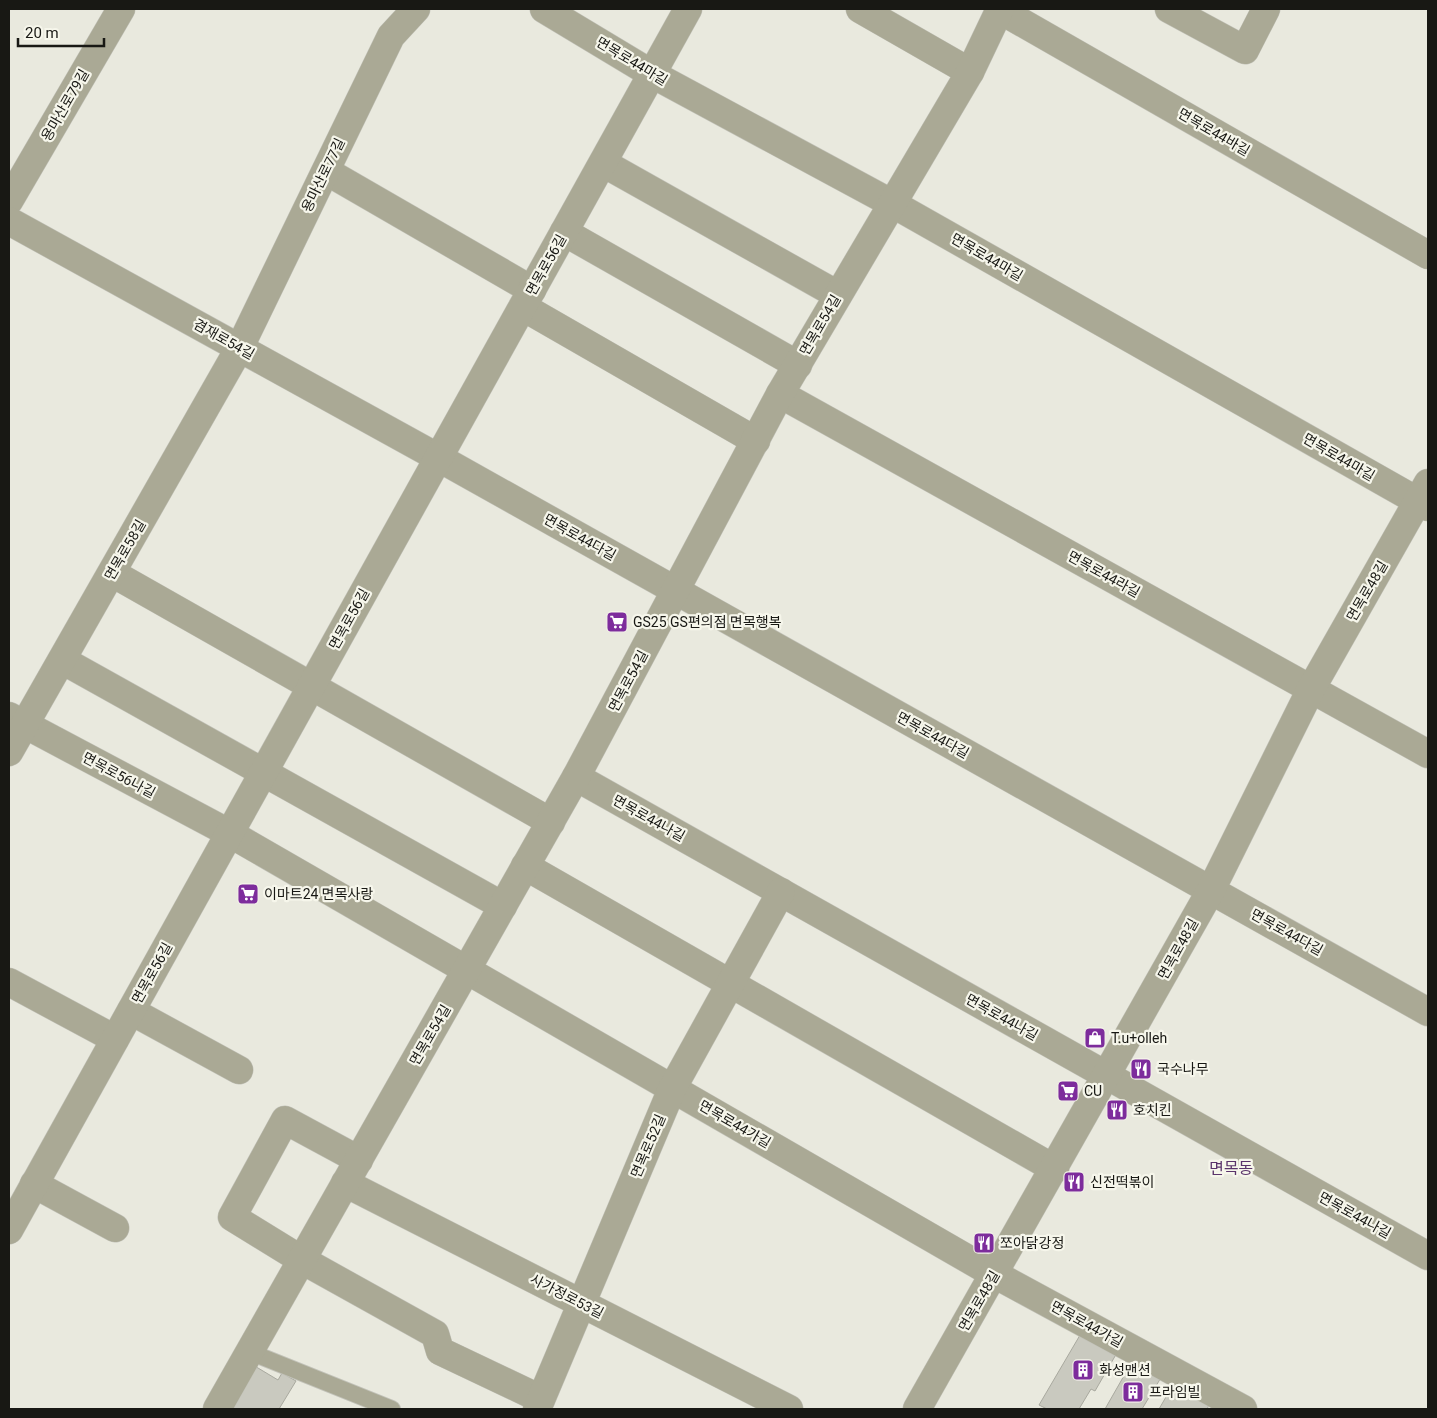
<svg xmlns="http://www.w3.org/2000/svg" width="1437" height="1418" viewBox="0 0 1437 1418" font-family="Roboto,'Noto Sans KR',sans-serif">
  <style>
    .building { fill: #c9c9bf; stroke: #a9a99f }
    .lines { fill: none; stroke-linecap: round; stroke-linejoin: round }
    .lane-casing { stroke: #c3c3ba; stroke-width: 18 }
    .street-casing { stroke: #c3c3ba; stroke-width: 29 }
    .lane { stroke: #aaa995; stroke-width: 16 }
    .street { stroke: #aaa995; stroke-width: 28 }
    .labels { text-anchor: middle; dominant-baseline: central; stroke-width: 4.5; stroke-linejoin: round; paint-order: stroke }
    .street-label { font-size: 14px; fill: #181814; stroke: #f6f6eb }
    .poi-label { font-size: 14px; fill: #181814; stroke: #f6f6eb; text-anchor: start }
    .quarter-label { font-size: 16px; fill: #5a346b; stroke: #f6f6eb }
  </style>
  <rect width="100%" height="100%" fill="#e9e9de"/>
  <!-- building -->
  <g class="building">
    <path d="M1083 1330 1118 1351 1095 1391 1091 1389 1079 1409H1047L1039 1405Z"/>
    <path d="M1133 1360 1162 1376 1142 1409H1105Z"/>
    <path d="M253 1365 278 1380 282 1373 296 1381 279 1409H226Z"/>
    <path d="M1177 1378 1213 1398 1207 1409H1159Z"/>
  </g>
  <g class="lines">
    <!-- lane casing -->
    <g class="lane-casing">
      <path id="lane" d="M250 1352 392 1409"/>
    </g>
    <!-- street casing -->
    <g class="street-casing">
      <g id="street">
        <path d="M544 9 652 74 893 204 1428 507"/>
        <path d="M860 9 970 72"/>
        <path d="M1169 9 1245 50 1266 9"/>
        <path d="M1000 10 1428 255"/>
        <path d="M603 163 838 295"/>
        <path d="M326 171 532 290"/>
        <path d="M9 201 121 9"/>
        <path d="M9 221 439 458 1428 1012"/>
        <path d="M564 232 798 365"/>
        <path d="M523 307 756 441"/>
        <path d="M780 394 1428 754"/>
        <path d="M112 573 551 822"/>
        <path d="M62 660 503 906"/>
        <path d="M9 716 229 833 994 1274 1243 1409"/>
        <path d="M9 752 240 347 391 36 416 9"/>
        <path d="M576 777 1428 1256"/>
        <path d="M525 866 1055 1169"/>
        <path d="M9 982 115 1039"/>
        <path d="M131 1011 239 1070"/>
        <path d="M359 1160 285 1120 232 1217 302 1260 435 1334 440 1351 541 1399"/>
        <path d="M345 1183 789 1409"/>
        <path d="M34 1184 115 1228"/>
        <path d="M9 1230 688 9"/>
        <path d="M217 1409 576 777 780 394 970 72 1000 9"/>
        <path d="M537 1409 672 1089 781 892"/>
        <path d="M917 1409 1211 890 1311 689 1428 483"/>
      </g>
    </g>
    <!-- lane -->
    <use href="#lane" class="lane"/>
    <!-- street -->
    <use href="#street" class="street"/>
  </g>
  <!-- icons -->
  <defs>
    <g id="supermarket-square" transform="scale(1.125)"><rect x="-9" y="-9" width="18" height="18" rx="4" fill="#7d2c9c" stroke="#f6f6eb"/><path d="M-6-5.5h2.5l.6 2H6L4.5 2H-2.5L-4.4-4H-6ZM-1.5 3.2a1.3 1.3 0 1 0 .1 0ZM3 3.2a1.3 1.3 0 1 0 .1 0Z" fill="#fff"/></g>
    <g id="shop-square" transform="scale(1.125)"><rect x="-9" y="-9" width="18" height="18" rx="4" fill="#7d2c9c" stroke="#f6f6eb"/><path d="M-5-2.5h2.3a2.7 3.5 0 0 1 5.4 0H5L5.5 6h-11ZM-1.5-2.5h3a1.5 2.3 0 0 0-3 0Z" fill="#fff"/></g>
    <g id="restaurant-square" transform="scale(1.125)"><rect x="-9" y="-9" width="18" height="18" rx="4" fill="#7d2c9c" stroke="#f6f6eb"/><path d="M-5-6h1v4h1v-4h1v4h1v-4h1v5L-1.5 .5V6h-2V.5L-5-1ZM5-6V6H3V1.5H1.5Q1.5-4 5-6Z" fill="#fff"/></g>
    <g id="building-square" transform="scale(1.125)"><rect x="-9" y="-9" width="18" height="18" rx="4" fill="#7d2c9c" stroke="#f6f6eb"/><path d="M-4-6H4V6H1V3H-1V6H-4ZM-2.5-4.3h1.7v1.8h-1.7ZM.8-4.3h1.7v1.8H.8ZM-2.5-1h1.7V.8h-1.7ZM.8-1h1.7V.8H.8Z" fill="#fff"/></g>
  </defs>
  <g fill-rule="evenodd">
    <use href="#supermarket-square" x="617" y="622"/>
    <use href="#supermarket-square" x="248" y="894"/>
    <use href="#shop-square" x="1095" y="1038"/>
    <use href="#restaurant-square" x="1141" y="1069"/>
    <use href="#supermarket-square" x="1068" y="1091"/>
    <use href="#restaurant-square" x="1117" y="1110"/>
    <use href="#restaurant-square" x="1074" y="1182"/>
    <use href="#restaurant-square" x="984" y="1243"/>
    <use href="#building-square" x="1083" y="1370"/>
    <use href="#building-square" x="1133" y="1392"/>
  </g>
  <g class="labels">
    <!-- street labels -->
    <g class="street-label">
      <text transform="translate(632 61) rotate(31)">면목로44마길</text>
      <text transform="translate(65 105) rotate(-60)">용마산로79길</text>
      <text transform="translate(1214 132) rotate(30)">면목로44바길</text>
      <text transform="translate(323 175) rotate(-64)">용마산로77길</text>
      <text transform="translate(987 257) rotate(30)">면목로44마길</text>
      <text transform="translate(546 265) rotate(-61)">면목로56길</text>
      <text transform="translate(820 325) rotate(-60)">면목로54길</text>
      <text transform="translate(224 339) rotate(29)">겸재로54길</text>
      <text transform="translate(1339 457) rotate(30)">면목로44마길</text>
      <text transform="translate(580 537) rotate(29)">면목로44다길</text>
      <text transform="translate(125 550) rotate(-60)">면목로58길</text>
      <text transform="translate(1104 574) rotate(29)">면목로44라길</text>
      <text transform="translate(1367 591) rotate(-60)">면목로48길</text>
      <text transform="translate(349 619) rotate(-61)">면목로56길</text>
      <text transform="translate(628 681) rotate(-62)">면목로54길</text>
      <text transform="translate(933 735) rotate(29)">면목로44다길</text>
      <text transform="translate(119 775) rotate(28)">면목로56나길</text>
      <text transform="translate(649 818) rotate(29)">면목로44나길</text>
      <text transform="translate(1287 932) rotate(29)">면목로44다길</text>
      <text transform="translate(1178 949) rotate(-61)">면목로48길</text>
      <text transform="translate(152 973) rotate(-61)">면목로56길</text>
      <text transform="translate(1002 1017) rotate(29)">면목로44나길</text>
      <text transform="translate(430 1035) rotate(-60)">면목로54길</text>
      <text transform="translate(735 1124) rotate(30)">면목로44가길</text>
      <text transform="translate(648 1146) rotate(-67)">면목로52길</text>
      <text transform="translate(1355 1215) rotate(29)">면목로44나길</text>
      <text transform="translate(567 1296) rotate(27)">사가정로53길</text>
      <text transform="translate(979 1301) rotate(-60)">면목로48길</text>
      <text transform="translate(1087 1324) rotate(29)">면목로44가길</text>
    </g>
    <!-- poi labels -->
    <g class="poi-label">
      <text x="633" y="622">GS25 GS편의점 면목행복</text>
      <text x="264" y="894">이마트24 면목사랑</text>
      <text x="1111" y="1038">T.u+olleh</text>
      <text x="1157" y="1069">국수나무</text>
      <text x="1084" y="1091">CU</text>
      <text x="1133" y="1110">호치킨</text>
      <text x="1090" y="1182">신전떡볶이</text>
      <text x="1000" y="1243">쪼아닭강정</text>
      <text x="1099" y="1370">화성맨션</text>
      <text x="1149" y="1392">프라임빌</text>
    </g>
    <!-- quarter labels -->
    <g class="quarter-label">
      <text x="1231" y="1168">면목동</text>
    </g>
  </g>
  <!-- border -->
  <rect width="1437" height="1418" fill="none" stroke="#181814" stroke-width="20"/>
  <!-- scale -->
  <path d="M18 38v8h86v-8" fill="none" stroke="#181814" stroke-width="2.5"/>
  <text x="25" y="38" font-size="15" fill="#181814" stroke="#f6f6eb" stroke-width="4" paint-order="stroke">20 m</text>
</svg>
